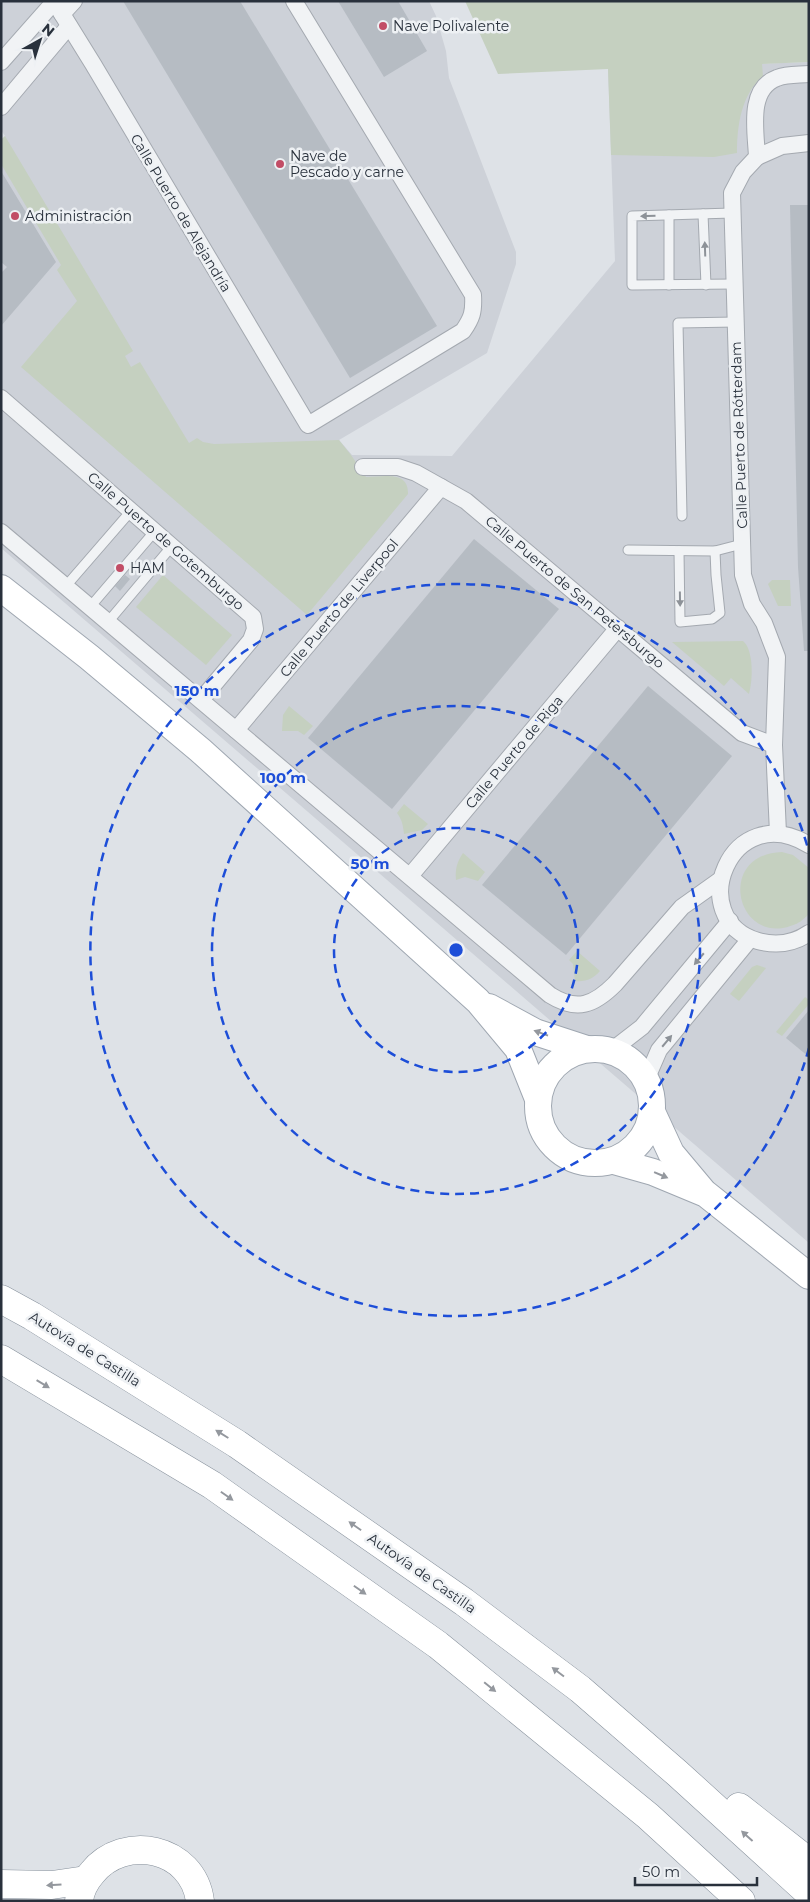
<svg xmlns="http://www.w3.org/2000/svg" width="810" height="1902" viewBox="0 0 810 1902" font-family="Montserrat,sans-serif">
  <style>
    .built { fill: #cdd1d8 }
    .green { fill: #c5d0c0 }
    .building { fill: #b6bcc3 }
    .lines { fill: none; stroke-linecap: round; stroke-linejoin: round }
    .lane-casing { stroke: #a4a9b0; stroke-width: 11 }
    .street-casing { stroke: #a4a9b0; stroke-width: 18 }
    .primary-casing { stroke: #9fa7b1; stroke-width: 28 }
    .highway-casing { stroke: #87919c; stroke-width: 29 }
    .lane { stroke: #f1f3f5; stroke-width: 9 }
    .street { stroke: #f1f3f5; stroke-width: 16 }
    .primary { stroke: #fff; stroke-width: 26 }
    .highway { stroke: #fff; stroke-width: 28 }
    .oneway { fill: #8d9298 }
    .oneway2 { fill: #94989e }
    .ring { fill: none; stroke: #1d4ed8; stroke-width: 2.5; stroke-dasharray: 9 6 }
    .poi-dot { fill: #c24d66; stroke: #eef1f4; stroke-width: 2 }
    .labels { text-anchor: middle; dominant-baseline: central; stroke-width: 5; stroke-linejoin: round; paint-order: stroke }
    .poi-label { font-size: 14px; fill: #29313c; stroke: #eef1f4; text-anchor: start }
    .street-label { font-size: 14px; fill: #29313c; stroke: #eef1f4 }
    .centre { fill: #1d4ed8; stroke: #eef1f4; stroke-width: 2.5 }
    .ring-label { font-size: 15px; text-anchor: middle; font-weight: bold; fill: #1d4ed8; stroke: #eef1f4; stroke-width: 5; stroke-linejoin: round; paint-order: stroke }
  </style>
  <rect width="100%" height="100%" fill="#dee2e7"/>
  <!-- built -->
  <path class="built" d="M1 1H429L436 16 446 51 449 78 516 252V264L487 353 339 440 352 455 452 456 615 261 608 69 809 62V1243L1 548V140L5 136 1 130Z"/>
  <!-- green -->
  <g class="green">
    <path d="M465 1H809V62L762 64 763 76C741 95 737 126 737 153L714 157 611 155 608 69 498 74Z"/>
    <path d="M5 136 133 351 125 356 131 367 140 362 189 443 197 438 203 442 214 444 339 440 351 455 366 477C382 477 409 470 408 494L307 615 21 367 77 301 57 270 61 265 1 164V140Z"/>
    <path d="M163 575 232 635 206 665 136 607Z"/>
    <path d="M772 580H790L791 606H778L768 584Z"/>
    <path d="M743 641C754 650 753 681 749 694L731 678 724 686 672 642Z"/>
    <path d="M289 706 313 726 304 735 298 731H282L283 715Z"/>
    <path d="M404 804 428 824 422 830 404 834C403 825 402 820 397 813Z"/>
    <path d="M782 852 793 855 809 868V913C803 922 793 926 783 928 734 936 719 854 782 852Z"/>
    <path d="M463 853 485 872 478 881 465 877 456 880C455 869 457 862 463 853Z"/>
    <path d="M577 951 600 971C593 979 586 982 575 981L573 964 569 960Z"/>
    <path d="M757 965 766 968 739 1001 730 994 752 967Z"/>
    <path d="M805 997 809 1000V1004L782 1036 776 1032Z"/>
  </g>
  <!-- building -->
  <g class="building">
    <path d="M123 1H240L437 326 350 378Z"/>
    <path d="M338 1H398L427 51 384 77Z"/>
    <path d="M1 171 56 262 1 326V273L7 267 1 262Z"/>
    <path d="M790 205H809V651H804L798 567Z"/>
    <path d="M474 539 559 609 392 809 308 738Z"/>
    <path d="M125 575 130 579 120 591 115 586Z"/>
    <path d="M648 686 732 756 566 955 482 885Z"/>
    <path d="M809 1010V1057L786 1038Z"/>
  </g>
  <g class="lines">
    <!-- lane casing -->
    <g class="lane-casing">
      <g id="lane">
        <path d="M732 213 632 216V285L735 284"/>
        <path d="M703 214 706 285"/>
        <path d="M669 285V215"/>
        <path d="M682 516 678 323 736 322"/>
        <path d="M628 550 715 551 742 544"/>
        <path d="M679 551 680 622 712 619 720 613 716 575 715 551"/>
        <path d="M66 586 131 511"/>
        <path d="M90 607 155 531"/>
        <path d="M108 622 172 546"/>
      </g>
    </g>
    <!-- street casing -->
    <g class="street-casing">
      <g id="street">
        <path d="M54 1 93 64 308 425 463 331C472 318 474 312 473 295L294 1"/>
        <path d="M62 14 74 1"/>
        <path d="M1 62 54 2"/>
        <path d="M1 107 69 26"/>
        <path d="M757 157 782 146 809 143"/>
        <path d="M1 398 253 617 255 629 251 640 201 700"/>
        <path d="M363 467H398L416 473 466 501 742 733 774 745"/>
        <path d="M1 532 550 995C577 1012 594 1005 615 984L682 907 720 880"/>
        <path d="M236 730 441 487"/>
        <path d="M778 833 774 745 777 657 764 623 752 604 743 575 732 193 743 172 757 157C756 132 747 89 777 78 787 74 798 75 809 74"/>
        <path d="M809 845C730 797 683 919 758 941 776 946 793 944 809 933"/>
        <path d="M410 876 618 628"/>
        <path d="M611 1051 642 1027 730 921"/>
        <path d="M646 1080 659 1050 750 939"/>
      </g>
    </g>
    <!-- primary casing -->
    <g class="primary-casing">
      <g id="primary">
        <path d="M1 588 89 657 200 750 478 1001 518 1049 538 1099"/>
        <path d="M489 1007 535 1032 587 1049"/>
        <circle cx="595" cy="1106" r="57"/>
        <path d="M653 1114 671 1153 702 1190"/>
        <path d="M614 1161 653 1172 706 1194 809 1276"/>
      </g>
    </g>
    <!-- highway casing -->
    <g class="highway-casing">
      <g id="highway">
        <path d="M1 1299 32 1316 237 1444 464 1602 580 1689 677 1773 809 1893"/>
        <path d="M1 1359 212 1485 438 1645 648 1816 741 1901"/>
        <path d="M739 1807 809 1862"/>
        <path d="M1 1884 52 1885 86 1880"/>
        <path d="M79 1901C80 1891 85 1881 92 1873 124 1833 193 1847 200 1901"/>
      </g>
    </g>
    <!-- lane -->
    <use href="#lane" class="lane"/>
    <!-- street -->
    <use href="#street" class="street"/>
    <!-- primary -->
    <use href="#primary" class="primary"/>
    <!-- highway -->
    <use href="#highway" class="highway"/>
  </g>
  <!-- one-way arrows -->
  <defs><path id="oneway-solid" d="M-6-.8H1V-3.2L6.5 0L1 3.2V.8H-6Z" transform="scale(1.25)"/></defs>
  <g class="oneway">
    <use href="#oneway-solid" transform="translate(648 216) rotate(179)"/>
    <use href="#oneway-solid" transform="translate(705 249) rotate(-92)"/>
    <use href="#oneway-solid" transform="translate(680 599) rotate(89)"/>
    <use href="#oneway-solid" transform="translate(699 959) rotate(130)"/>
    <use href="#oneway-solid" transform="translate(667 1041) rotate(-50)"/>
  </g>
  <g class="oneway2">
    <use href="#oneway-solid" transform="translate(541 1033) rotate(-160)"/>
    <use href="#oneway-solid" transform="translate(661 1175) rotate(23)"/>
    <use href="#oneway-solid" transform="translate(43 1384) rotate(31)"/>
    <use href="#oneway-solid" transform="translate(222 1434) rotate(-148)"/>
    <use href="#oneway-solid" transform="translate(227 1496) rotate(35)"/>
    <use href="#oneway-solid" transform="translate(355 1526) rotate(-145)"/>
    <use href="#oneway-solid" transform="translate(360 1590) rotate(35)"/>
    <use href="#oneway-solid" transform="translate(558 1672) rotate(-143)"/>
    <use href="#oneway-solid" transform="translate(490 1687) rotate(39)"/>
    <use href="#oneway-solid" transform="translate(747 1836) rotate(-138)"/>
    <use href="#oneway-solid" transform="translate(54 1885) rotate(176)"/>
  </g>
  <!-- distance rings -->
  <g class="ring">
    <circle cx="456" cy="950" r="122"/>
    <circle cx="456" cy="950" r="244"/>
    <path d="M809 1048A366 366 0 1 1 809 852"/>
  </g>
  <!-- markers -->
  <g class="poi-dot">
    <circle cx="383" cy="26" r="5"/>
    <circle cx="280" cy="164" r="5"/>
    <circle cx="15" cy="216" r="5"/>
    <circle cx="120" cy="568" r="5"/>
  </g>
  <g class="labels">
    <!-- poi labels -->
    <g class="poi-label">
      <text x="393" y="26">Nave Polivalente</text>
      <text x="290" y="156">Nave de<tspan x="290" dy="16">Pescado y carne</tspan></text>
      <text x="25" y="216">Administración</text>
      <text x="130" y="568">HAM</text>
    </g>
    <!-- street labels -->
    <g class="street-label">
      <text transform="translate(181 213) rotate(59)">Calle Puerto de Alejandría</text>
      <text transform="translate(739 435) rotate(-92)">Calle Puerto de Rótterdam</text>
      <text transform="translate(166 541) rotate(41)">Calle Puerto de Gotemburgo</text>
      <text transform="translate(575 592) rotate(40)">Calle Puerto de San Petersburgo</text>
      <text transform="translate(339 608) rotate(-50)">Calle Puerto de Liverpool</text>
      <text transform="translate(514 752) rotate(-50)">Calle Puerto de Riga</text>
      <text transform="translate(85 1349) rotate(32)">Autovía de Castilla</text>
      <text transform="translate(422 1573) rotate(35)">Autovía de Castilla</text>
    </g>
  </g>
  <circle cx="456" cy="950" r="8" class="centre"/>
  <g class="ring-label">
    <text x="197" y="696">150 m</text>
    <text x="283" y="783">100 m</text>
    <text x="370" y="869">50 m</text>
  </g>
  <!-- border -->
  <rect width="810" height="1902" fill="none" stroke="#29313c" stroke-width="5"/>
  <!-- north arrow -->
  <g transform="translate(40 40) rotate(39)" stroke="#eef1f4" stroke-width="4" paint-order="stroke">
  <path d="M0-4L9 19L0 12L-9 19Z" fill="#29313c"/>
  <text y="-8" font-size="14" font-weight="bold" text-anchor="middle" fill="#29313c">N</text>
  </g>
  <!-- scale -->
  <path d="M635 1877v8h122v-8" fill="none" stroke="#29313c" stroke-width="2.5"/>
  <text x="642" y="1877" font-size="15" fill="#29313c" stroke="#eef1f4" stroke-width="4" paint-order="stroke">50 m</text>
</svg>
